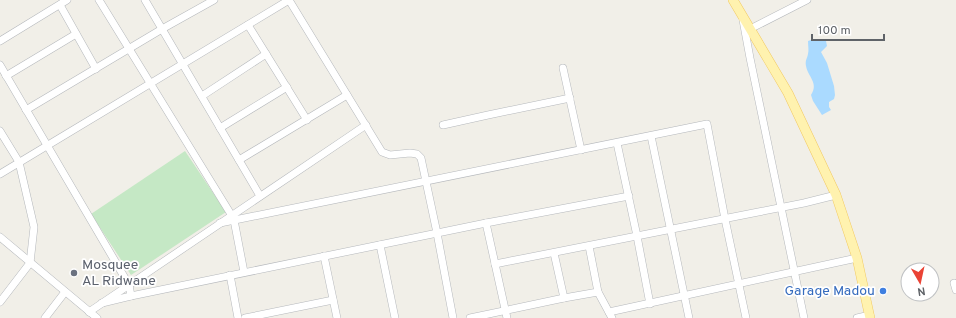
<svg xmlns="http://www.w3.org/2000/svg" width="956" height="318" viewBox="0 0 956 318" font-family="Overpass,sans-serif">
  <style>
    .green { fill: #c5e8c5 }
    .water { fill: #aadaff }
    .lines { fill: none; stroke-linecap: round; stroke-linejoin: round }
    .minor-casing { stroke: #b5b8bc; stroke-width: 8 }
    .major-casing { stroke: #f2c960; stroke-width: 10 }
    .minor { stroke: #fff; stroke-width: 7 }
    .major { stroke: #fff2af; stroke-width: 9 }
    .worship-dot { fill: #6b7280; stroke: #fff; stroke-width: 1.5 }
    .shop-dot { fill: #3f7fe0; stroke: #fff; stroke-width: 1.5 }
    .labels { text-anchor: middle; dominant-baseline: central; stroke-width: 3.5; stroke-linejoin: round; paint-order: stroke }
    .worship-label { font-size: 14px; fill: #5b616d; stroke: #fff; text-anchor: start }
    .shop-label { font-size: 14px; fill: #366cbe; stroke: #fff; text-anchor: end }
  </style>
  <rect width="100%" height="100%" fill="#f1efe8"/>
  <!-- green -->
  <path class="green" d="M185 151 226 212 131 275 91 214Z"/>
  <!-- water -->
  <path class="water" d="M819 39 826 41 827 46 821 52 827 63 834 86 835 95 834 99 829 102V107L831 110 822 115 813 101 811 95C819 83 808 77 806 66 805 60 807 59 808 54 809 50 808 46 808 41L811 40Z"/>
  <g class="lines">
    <!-- minor casing -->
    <g class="minor-casing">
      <g id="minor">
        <path d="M99 0 232 216 234 220 244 272"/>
        <path d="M145 0 260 196"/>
        <path d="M289 0 382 152 390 155 410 153 417 154 421 158 437 233 453 318"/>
        <path d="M60 5 96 69"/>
        <path d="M743 20 750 58 804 318"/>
        <path d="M248 25 307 120"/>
        <path d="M750 29 807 0"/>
        <path d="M0 41 67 0"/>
        <path d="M0 65 129 285 131 296"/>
        <path d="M563 68 581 150"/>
        <path d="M6 76 76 34"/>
        <path d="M202 96 266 54"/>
        <path d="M26 110 162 29 214 0"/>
        <path d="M443 125 488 115 570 98"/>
        <path d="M220 128 287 87"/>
        <path d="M0 131 19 162 34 227 30 263 0 302"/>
        <path d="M651 136 689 318"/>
        <path d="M617 143 637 236 650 304"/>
        <path d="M239 160 347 95"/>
        <path d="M0 174 289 0"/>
        <path d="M220 223 707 124 725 219 746 318"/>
        <path d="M486 223 507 318"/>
        <path d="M0 237 97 318"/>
        <path d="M380 245 395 318"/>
        <path d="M554 253 564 298"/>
        <path d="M324 256 337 318"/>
        <path d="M495 264 804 203 836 195"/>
        <path d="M230 275 238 318"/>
        <path d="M954 283 956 290"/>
        <path d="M598 292 612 318"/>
        <path d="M102 303 131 296 486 223 629 196"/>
        <path d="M89 312 366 125"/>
        <path d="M609 312 857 258"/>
        <path d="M45 318 65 292"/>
        <path d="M245 318 333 300"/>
        <path d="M470 318 564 298 598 292 589 246"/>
        <path d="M857 318 870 315"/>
      </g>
    </g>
    <!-- major casing -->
    <g class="major-casing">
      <path id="major" d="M733 0 788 93 836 195 857 258 870 318"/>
    </g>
    <!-- minor -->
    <use href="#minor" class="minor"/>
    <!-- major -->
    <use href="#major" class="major"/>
  </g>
  <!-- markers -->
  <circle class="worship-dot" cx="74" cy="273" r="4"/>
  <circle class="shop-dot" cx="883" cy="291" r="4"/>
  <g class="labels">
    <!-- worship labels -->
    <g class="worship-label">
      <text x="82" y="265">Mosquee<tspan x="82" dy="16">AL Ridwane</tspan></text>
    </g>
    <!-- shop labels -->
    <g class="shop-label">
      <text x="875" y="291">Garage Madou</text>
    </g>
  </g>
  <!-- north arrow -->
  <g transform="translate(920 282) rotate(171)"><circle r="19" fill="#ffffff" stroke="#bfc1c3"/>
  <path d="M0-3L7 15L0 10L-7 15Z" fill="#ea4335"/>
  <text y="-6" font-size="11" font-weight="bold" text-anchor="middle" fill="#5f6368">N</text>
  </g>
  <!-- scale -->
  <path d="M812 34v6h72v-6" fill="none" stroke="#5f6368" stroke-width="2"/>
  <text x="818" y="34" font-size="12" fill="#5f6368" stroke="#ffffff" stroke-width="3" paint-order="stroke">100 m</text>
</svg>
